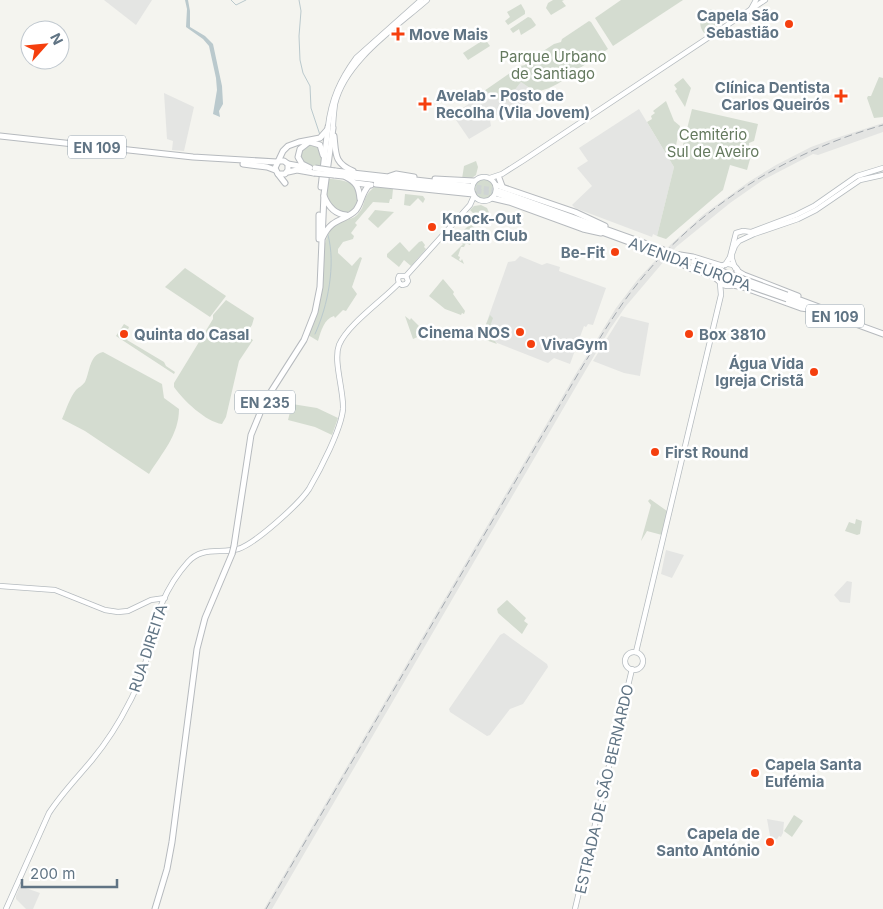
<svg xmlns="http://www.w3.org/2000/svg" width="883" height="909" viewBox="0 0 883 909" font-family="Inter,sans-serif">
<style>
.built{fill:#e4e5e3}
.green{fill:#d4dcd0}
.water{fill:#bac9cd}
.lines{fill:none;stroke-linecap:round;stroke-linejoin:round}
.stream{stroke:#bac9cd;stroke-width:1}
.primary-tunnel{stroke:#cfd4d4;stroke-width:5;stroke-dasharray:5 2.5;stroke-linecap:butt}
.secondary-casing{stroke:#b5bbbf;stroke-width:6}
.primary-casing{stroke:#b6babe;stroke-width:7}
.secondary{stroke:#fff;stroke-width:4.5}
.primary{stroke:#fff;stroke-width:5}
.rail{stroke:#a3a9af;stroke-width:1;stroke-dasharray:8 4;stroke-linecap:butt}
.primary-bridge-casing{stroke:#b6babe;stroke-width:7;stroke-linecap:butt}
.primary-bridge{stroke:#fff;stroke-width:5}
.poi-dot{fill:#f53f0e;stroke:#fff;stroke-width:2}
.labels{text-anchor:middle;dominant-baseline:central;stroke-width:5;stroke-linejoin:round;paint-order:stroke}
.shield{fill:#fff;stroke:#909ea9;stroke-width:1}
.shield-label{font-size:14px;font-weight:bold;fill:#607484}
.poi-label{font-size:15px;font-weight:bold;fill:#607484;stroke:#fff;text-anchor:start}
.park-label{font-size:15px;fill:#657a5f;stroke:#fff}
.street-label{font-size:15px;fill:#607484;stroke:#fff}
</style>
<rect width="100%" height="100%" fill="#f4f4ef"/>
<g class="built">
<path d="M104,0H152L136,25Z"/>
<path d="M521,82L534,91L538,96L502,119L497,115L490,120L491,126L469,139L456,120L460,117L461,109L487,92L504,104Z"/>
<path d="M164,93L194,107L184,151L172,150L173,141L167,139Z"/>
<path d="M639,109L674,167L657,236L653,234L652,237L575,208L572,205L592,186L577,168L588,161L579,148Z"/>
<path d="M883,123V132L818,155L813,154L763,180L730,203L676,247L626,306L610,329L574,390L272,909H264L575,375L616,308L638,279L668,247L704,214L750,181L776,165L811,147L833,139Z"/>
<path d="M520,256L542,265L547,263L560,267L559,271L606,288L593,325L588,324L586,327L584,326L570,364L554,358L548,363L482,337L483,329L485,327L508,262L515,261Z"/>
<path d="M621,316L649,323L640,376L624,373L593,361Z"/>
<path d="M666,550L684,555L672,578L661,574Z"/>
<path d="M847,581L852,582L850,603L840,602L834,595Z"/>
<path d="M504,633L547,664L548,667L523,704L510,709L490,735L487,736L450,712L449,709L500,635Z"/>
<path d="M767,819L784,822L783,833L781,837L779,836L777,839L772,838L770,836Z"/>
<path d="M20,886L40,893L33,909H26L16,899V896Z"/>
</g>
<g class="green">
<path d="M553,0H564L562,1L566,6L551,15L546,8L548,3Z"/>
<path d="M621,0H683L613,46L595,18Z"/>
<path d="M521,4L525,11V14L508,25L505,21L510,17L507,12Z"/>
<path d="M711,9L716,12L721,24L705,34C696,24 701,15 711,9Z"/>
<path d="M528,17L531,18L536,25L534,27L521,35L519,29L513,33L510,29Z"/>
<path d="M589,21L591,22L608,49L580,68H575C569,79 552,88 540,91L538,96L534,91L521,82L504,104L487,92L485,93L484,91L520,66L525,65L528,61L554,44L561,42L562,39Z"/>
<path d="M485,39L490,46L468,60L463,53Z"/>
<path d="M879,77L883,78V117L874,118L867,98L868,96H871Z"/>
<path d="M683,78L691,88L685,107L675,91L677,89L674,85Z"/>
<path d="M666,101L674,121L680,126L673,160L680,157L692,109L758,124L754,141L749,143V149L752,152L747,170L730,165L723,190L666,239L657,236L674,167L647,122L652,119L651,116L655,113L653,111Z"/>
<path d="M309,144C323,144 322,156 321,167L305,165L300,158L302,149Z"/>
<path d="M476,161L478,167L476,175L472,178L462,179L464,166Z"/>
<path d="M327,179C346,179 366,184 355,209L346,213C326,210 325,195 327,179Z"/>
<circle cx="484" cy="189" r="10"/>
<path d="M376,186L393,189L392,199H390L389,203L373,202L355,223L357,225L351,233L354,236L353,239L343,242L338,249V253L352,266L360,257L362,258L352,287L357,294L346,311L343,310L335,318L334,316C324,319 321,331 318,341L308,335C312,321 319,306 322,291C325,270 319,243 333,227C340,219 351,221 357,215C368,204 360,197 376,186Z"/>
<path d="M405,194L423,196L425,199L423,203L418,198L410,206L404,205Z"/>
<path d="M481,205L487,208L491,217L480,220L470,210L474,206Z"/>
<path d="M375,210L394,212L378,228L368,219Z"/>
<path d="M470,224L477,230L470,245L466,243L464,247H461L458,256L460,257L459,260L461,261L462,259L464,264L451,256L463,244L457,237Z"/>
<path d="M422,241L425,245L424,247L426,249L411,266L404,260L399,267L387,257V254L400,242L409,252L419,242Z"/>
<path d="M185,268L226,296L210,317L165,287Z"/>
<path d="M443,279L454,292L453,294L465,311L464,314L462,313L461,315L445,309L429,296Z"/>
<path d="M226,300L254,318L252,325L245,335L253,340L239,361L226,417L222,424C206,422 183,400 174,387V383L213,319V315Z"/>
<path d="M490,315L493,318L488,332L497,344L483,339L481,336Z"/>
<path d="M405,316L410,320L411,318L423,330L421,333L422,335L413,339Z"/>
<path d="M124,324L129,327L127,332L130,334L127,340L164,362L166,366L175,372L174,374L116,336Z"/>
<path d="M103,352L162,384L164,398L179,409C179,435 162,453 149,474L85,431L62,419C66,410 70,397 76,390C79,387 82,386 85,382C90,372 89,355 103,352Z"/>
<path d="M292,404L317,408L338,418L332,435L315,427L288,420Z"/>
<path d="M650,499L667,511L662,535L647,531L641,541L651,505L648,501Z"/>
<path d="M856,519L862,521L860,534L857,535L845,531L849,522L855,524Z"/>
<path d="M507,600L526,618L524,621L528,624L522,634L498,613L497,609Z"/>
<path d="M794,815L803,821L792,837L784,831Z"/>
</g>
<path class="water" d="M185,0H188L190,11V27L205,36L213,44L222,86L223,104L219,111L220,117L213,114L217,90L216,78L209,46L203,39L186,27L187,9Z"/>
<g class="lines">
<g class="stream">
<path d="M231,0L236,5L246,0"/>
<path d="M299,0L301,11L299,36L300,60L303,73L310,86L311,108L320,135"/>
<path d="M315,334C328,306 336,264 328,235"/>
</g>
<g class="primary-tunnel">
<path d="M469,186L499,191"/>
<path d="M469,190L498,194"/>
</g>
<g class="secondary-casing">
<g id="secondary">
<path d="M751,9L756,0"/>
<path d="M328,127C331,100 340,80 356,58L421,0"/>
<path d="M333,128C333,120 334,112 335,104C345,61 395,28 427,0"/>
<circle cx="484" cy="189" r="12"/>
<path d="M490,178L502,174L524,160L765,0"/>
<circle cx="728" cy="275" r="11"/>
<path d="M725,265L730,257L736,233L743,231L751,232L796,215L814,206L857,176L883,168"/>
<path d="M735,268L732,259V254L735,246L739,241L754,234L798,219L816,210L860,180L883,175"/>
<path d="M399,283L402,285L406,284L408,281L406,276"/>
<path d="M0,586L55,590L105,610L118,612L128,611L151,600L165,598"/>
<path d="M636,652L721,295L720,283"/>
<circle cx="634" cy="661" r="9"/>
<path d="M6,909L49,813C62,793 77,778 92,760C106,743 119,723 129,703C140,684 149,651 156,629C158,620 159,611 162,603C168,589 178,573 188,562C202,546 221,554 238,549C255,544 299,504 309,489C320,470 341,430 343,409C344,391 333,361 339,345C348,324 382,301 399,283L398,279L399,276H406L470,205L474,196"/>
<path d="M575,909L632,669"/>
</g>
</g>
<g class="primary-casing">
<g id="primary">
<path d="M0,136L193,157L277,162"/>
<path d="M334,136C336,154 334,163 353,171"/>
<path d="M309,142L300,149L298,157L302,164L310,168"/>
<path d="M310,142L320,145L323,155"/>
<path d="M279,161H284L288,164V170L285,174H278L275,168L283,151L288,146L299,142L320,138L327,130"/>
<path d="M243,164L267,167L275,170"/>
<path d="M288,164L305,167"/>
<path d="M335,171L469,186"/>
<path d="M288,172L297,170L314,173"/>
<path d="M278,174L285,183"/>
<path d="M334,175L469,190"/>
<path d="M390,176L396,174L414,177"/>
<path d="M346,177C356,182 359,187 360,199"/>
<path d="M499,178L502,186"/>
<path d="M435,179L474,181"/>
<path d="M356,183L371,185"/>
<path d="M376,184L473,194"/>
<path d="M496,185L575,212L605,226"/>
<path d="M321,187L328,127"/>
<path d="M499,191L661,249"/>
<path d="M498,194L659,253"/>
<path d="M324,196C328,206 334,214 346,215"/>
<path d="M492,198L509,202L583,229L601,233"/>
<path d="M323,237C332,217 346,221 356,210C362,202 361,194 369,185"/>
<path d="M319,239V215"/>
<path d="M674,254L693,257L722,266"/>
<path d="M670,257L689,268L713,276L718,280"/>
<path d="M737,271L744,275L798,296"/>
<path d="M733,285L743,287L801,308L808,309"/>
<path d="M787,295L827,310"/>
<path d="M787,299L883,334"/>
<path d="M234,546L251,435L265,401L304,340L315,312L320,287L324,194L333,128"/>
<path d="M155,909L167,869L172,842L197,649L205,618L232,554"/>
</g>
</g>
<use href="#secondary" class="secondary"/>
<use href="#primary" class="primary"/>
<path class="rail" d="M266,909L578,374C593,349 608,324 625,300C688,213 781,154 883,125"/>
<g class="primary-bridge-casing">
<g id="primary-bridge">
<path d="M315,168L335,171"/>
<path d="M314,173L334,175"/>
<path d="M661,249L674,254"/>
<path d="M659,253L670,257"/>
<path d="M694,261L787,295"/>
<path d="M693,266L787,299"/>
<path d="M232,554L234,546"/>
</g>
</g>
<use href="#primary-bridge" class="primary-bridge"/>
</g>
<g class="poi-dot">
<circle cx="789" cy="24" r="5"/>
<path d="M395.5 26.5h5v5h5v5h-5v5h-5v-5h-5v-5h5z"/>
<path d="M838.5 88.5h5v5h5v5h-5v5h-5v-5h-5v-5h5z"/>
<path d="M422.5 96.5h5v5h5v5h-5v5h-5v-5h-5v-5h5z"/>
<circle cx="432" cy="227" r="5"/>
<circle cx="615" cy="252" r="5"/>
<circle cx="520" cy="332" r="5"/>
<circle cx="124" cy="334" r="5"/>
<circle cx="689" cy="334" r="5"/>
<circle cx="531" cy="344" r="5"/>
<circle cx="814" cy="372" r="5"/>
<circle cx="655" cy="452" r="5"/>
<circle cx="755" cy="773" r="5"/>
<circle cx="770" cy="842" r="5"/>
</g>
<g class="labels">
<g class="shield">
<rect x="68" y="135.5" width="58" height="23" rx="4"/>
<rect x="806" y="304.5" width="58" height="23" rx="4"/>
<rect x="235" y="390.5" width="60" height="23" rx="4"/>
</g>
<g class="shield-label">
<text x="97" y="147">EN 109</text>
<text x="835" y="316">EN 109</text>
<text x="265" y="402">EN 235</text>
</g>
<g class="poi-label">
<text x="779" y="15" text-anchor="end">Capela São<tspan x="779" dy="17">Sebastião</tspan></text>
<text x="409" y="34">Move Mais</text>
<text x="830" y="87" text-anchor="end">Clínica Dentista<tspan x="830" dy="17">Carlos Queirós</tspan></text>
<text x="436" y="95">Avelab - Posto de<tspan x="436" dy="17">Recolha (Vila Jovem)</tspan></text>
<text x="442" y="218">Knock-Out<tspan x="442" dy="17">Health Club</tspan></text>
<text x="605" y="252" text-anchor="end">Be-Fit</text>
<text x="510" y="332" text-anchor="end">Cinema NOS</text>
<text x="134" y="334">Quinta do Casal</text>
<text x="699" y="334">Box 3810</text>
<text x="541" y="344">VivaGym</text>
<text x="804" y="363" text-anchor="end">Água Vida<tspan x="804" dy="17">Igreja Cristã</tspan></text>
<text x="665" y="452">First Round</text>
<text x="765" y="764">Capela Santa<tspan x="765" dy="17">Eufémia</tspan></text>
<text x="760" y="833" text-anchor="end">Capela de<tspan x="760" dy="17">Santo António</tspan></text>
</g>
<g class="park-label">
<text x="553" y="56">Parque Urbano<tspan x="553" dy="17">de Santiago</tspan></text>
<text x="713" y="134">Cemitério<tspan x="713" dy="17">Sul de Aveiro</tspan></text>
</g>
<g class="street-label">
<text transform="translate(690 264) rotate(20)">AVENIDA EUROPA</text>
<text transform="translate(148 648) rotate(-72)">RUA DIREITA</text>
<text transform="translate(604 789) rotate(-77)">ESTRADA DE SÃO BERNARDO</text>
</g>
</g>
<g transform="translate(45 45) rotate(63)"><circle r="24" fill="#ffffff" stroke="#bfc7ce"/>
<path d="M0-4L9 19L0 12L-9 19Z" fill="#f53f0e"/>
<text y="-8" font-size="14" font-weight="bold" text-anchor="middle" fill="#607484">N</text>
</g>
<path d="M22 879v8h95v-8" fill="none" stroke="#607484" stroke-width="2.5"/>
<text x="30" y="879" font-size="15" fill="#607484" stroke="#ffffff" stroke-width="4" paint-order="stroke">200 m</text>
</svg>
